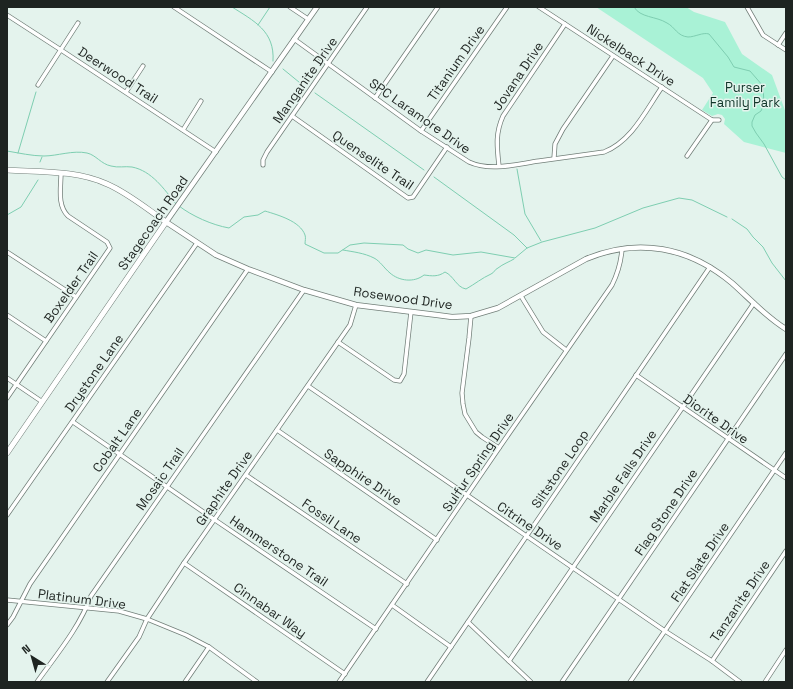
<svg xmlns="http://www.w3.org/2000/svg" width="793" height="689" viewBox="0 0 793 689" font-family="'Space Grotesk',sans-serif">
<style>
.green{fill:#a9f2d6}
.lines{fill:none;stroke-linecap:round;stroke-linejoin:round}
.stream{stroke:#7eceb1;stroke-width:1}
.minor-casing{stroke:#727f79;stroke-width:5}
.tertiary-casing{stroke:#727f79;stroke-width:6}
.secondary-casing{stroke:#727f79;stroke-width:6}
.minor{stroke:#fff;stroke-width:3.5}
.tertiary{stroke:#fff;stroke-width:4.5}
.secondary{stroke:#fff;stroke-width:5}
.labels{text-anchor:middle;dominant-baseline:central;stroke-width:3;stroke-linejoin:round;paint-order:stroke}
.street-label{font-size:13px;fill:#1e2421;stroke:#e4f3ed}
.park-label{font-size:13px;fill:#11362a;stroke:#e4f3ed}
</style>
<rect width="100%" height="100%" fill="#e4f3ed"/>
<path class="green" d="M596,7H686L694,12L725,22L742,54L772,75L786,113V153L744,142L724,124L725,119L722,115L718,114L712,116L702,110L713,93L703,78Z"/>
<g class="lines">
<g class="stream">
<path d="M232,7C254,21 275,31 273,61"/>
<path d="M634,7C640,18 656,16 667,23C675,27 677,36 688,37C695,37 703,32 709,34L728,57L734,67L750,71L763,86L764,104L761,111L755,115L752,122V126L756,133L764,144L782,177L786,180"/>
<path d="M258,25L270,7"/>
<path d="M283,69L305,87"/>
<path d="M315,93L424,170"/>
<path d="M7,151C19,153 32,156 44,156C57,156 73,150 87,153C96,155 101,164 111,166C118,168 125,166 132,167C152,171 164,189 176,204"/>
<path d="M18,153L36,92"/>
<path d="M40,162L42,157"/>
<path d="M517,169L525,214L541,241"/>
<path d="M434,177L514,235L527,248"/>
<path d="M179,206C192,216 212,225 229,228L244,217L258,215L265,211C278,215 300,221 305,235C306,238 305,241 305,244L324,253H338L350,245L364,243L403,245L408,249L418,253L426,250L453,255L481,252L515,258L527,248L542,242L595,228L643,208L679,198L692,200L727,217"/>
<path d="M7,215L21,207L38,180"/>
<path d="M732,219L747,229L753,237L763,247L772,263L786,281"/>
<path d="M343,250C354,252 364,253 374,258C380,261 384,268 390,273C399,281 414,283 424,275C432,276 438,277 445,272C454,276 456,287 466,289C475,284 482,278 491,274C494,273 495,269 498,268C503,264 509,262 514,259"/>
</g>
<g class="minor-casing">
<g id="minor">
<path d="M174,7L272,72"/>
<path d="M290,7L308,19"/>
<path d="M539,7L712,120H719"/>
<path d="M747,7L763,35L786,50"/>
<path d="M7,15L61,50L216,152"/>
<path d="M294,39L421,131L469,162C491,172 517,164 539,161C561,158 583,155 604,152C632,141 646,110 662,87"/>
<path d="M778,45L786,33"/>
<path d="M38,85L78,23"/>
<path d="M126,92L143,66"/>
<path d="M375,98L438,7"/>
<path d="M292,116L408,198L413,197L447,147"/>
<path d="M183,130L201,101"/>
<path d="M421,131L507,7"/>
<path d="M687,156L712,120"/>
<path d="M554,158L555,144L563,129L613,56"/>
<path d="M263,165V160L267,152L367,7"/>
<path d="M499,166C497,147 495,134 503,116L565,24"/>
<path d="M7,252L76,297"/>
<path d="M521,296L543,332L566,350"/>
<path d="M7,315L46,341"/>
<path d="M471,316L469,338L462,393L463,404L465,414L476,432L482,437L499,448"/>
<path d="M338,342L394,380L400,381L404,374L411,312"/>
<path d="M636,375L786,478"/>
<path d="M7,378L41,401"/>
<path d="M308,386L665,631L712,661L740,682"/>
<path d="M7,398L110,248L107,242L68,216C57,205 61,188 61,173"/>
<path d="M73,422L215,520L376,629"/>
<path d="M277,430L437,540"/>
<path d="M246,475L407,584"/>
<path d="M7,515L197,243"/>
<path d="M184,563L345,674"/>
<path d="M7,600L119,611L147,619L186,635L209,647L257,682"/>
<path d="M392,605L451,647"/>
<path d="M468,622L531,682"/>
<path d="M7,625L13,617L30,584L248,269"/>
<path d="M509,661L754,303"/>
<path d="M712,661L786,551"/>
<path d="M37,682C57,654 79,628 91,596L304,290"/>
<path d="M107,682L139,637L147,619L184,563L350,325L356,305"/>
<path d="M185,682L209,647"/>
<path d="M339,682L499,448L612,285C618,273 621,262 622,249"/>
<path d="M427,682L710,267"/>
<path d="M562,682L786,354"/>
<path d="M630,682L786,453"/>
<path d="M765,682L786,650"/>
</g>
</g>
<g class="tertiary-casing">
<path id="tertiary" d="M317,7L166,222L216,255L248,269L304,290L356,305L437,315L452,317L471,316L498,308L586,259C638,237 689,247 732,283C749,298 766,317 786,329"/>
</g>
<g class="secondary-casing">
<path id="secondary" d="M7,170C40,172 77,170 107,184C128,193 147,209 166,222L7,453"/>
</g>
<use href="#minor" class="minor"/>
<use href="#tertiary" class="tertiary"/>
<use href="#secondary" class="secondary"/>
</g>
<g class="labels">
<g class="street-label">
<text transform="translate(631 55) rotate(33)">Nickelback Drive</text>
<text transform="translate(456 63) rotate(-55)">Titanium Drive</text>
<text transform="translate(118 75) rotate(33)">Deerwood Trail</text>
<text transform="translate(518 76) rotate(-56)">Jovana Drive</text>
<text transform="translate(305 80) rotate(-55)">Manganite Drive</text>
<text transform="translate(420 116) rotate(35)">SPC Laramore Drive</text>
<text transform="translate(373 160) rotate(34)">Quenselite Trail</text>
<text transform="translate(153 223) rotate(-55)">Stagecoach Road</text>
<text transform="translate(71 287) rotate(-55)">Boxelder Trail</text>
<text transform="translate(403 298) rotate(8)">Rosewood Drive</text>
<text transform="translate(94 373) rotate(-55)">Drystone Lane</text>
<text transform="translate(716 419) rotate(35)">Diorite Drive</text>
<text transform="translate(117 440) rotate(-55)">Cobalt Lane</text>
<text transform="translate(478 462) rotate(-56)">Sulfur Spring Drive</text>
<text transform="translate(560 469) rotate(-56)">Siltstone Loop</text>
<text transform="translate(623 476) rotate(-56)">Marble Falls Drive</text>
<text transform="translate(363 477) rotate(34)">Sapphire Drive</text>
<text transform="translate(160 479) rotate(-55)">Mosaic Trail</text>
<text transform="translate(224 488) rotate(-55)">Graphite Drive</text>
<text transform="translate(666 512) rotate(-56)">Flag Stone Drive</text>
<text transform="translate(332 521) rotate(34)">Fossil Lane</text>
<text transform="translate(530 526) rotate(34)">Citrine Drive</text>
<text transform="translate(279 551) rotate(34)">Hammerstone Trail</text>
<text transform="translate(700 562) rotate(-56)">Flat Slate Drive</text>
<text transform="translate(82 599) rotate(7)">Platinum Drive</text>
<text transform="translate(740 601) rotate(-56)">Tanzanite Drive</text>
<text transform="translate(270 610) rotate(35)">Cinnabar Way</text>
</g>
<g class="park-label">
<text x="745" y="87">Purser<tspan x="745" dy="15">Family Park</tspan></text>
</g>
</g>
<rect width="793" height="689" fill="none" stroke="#1e2421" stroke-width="16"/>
<g transform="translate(32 657) rotate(323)" stroke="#e4f3ed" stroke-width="3" paint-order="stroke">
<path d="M0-3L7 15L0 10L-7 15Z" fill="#1e2421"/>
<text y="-6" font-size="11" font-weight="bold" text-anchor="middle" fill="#1e2421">N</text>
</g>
</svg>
